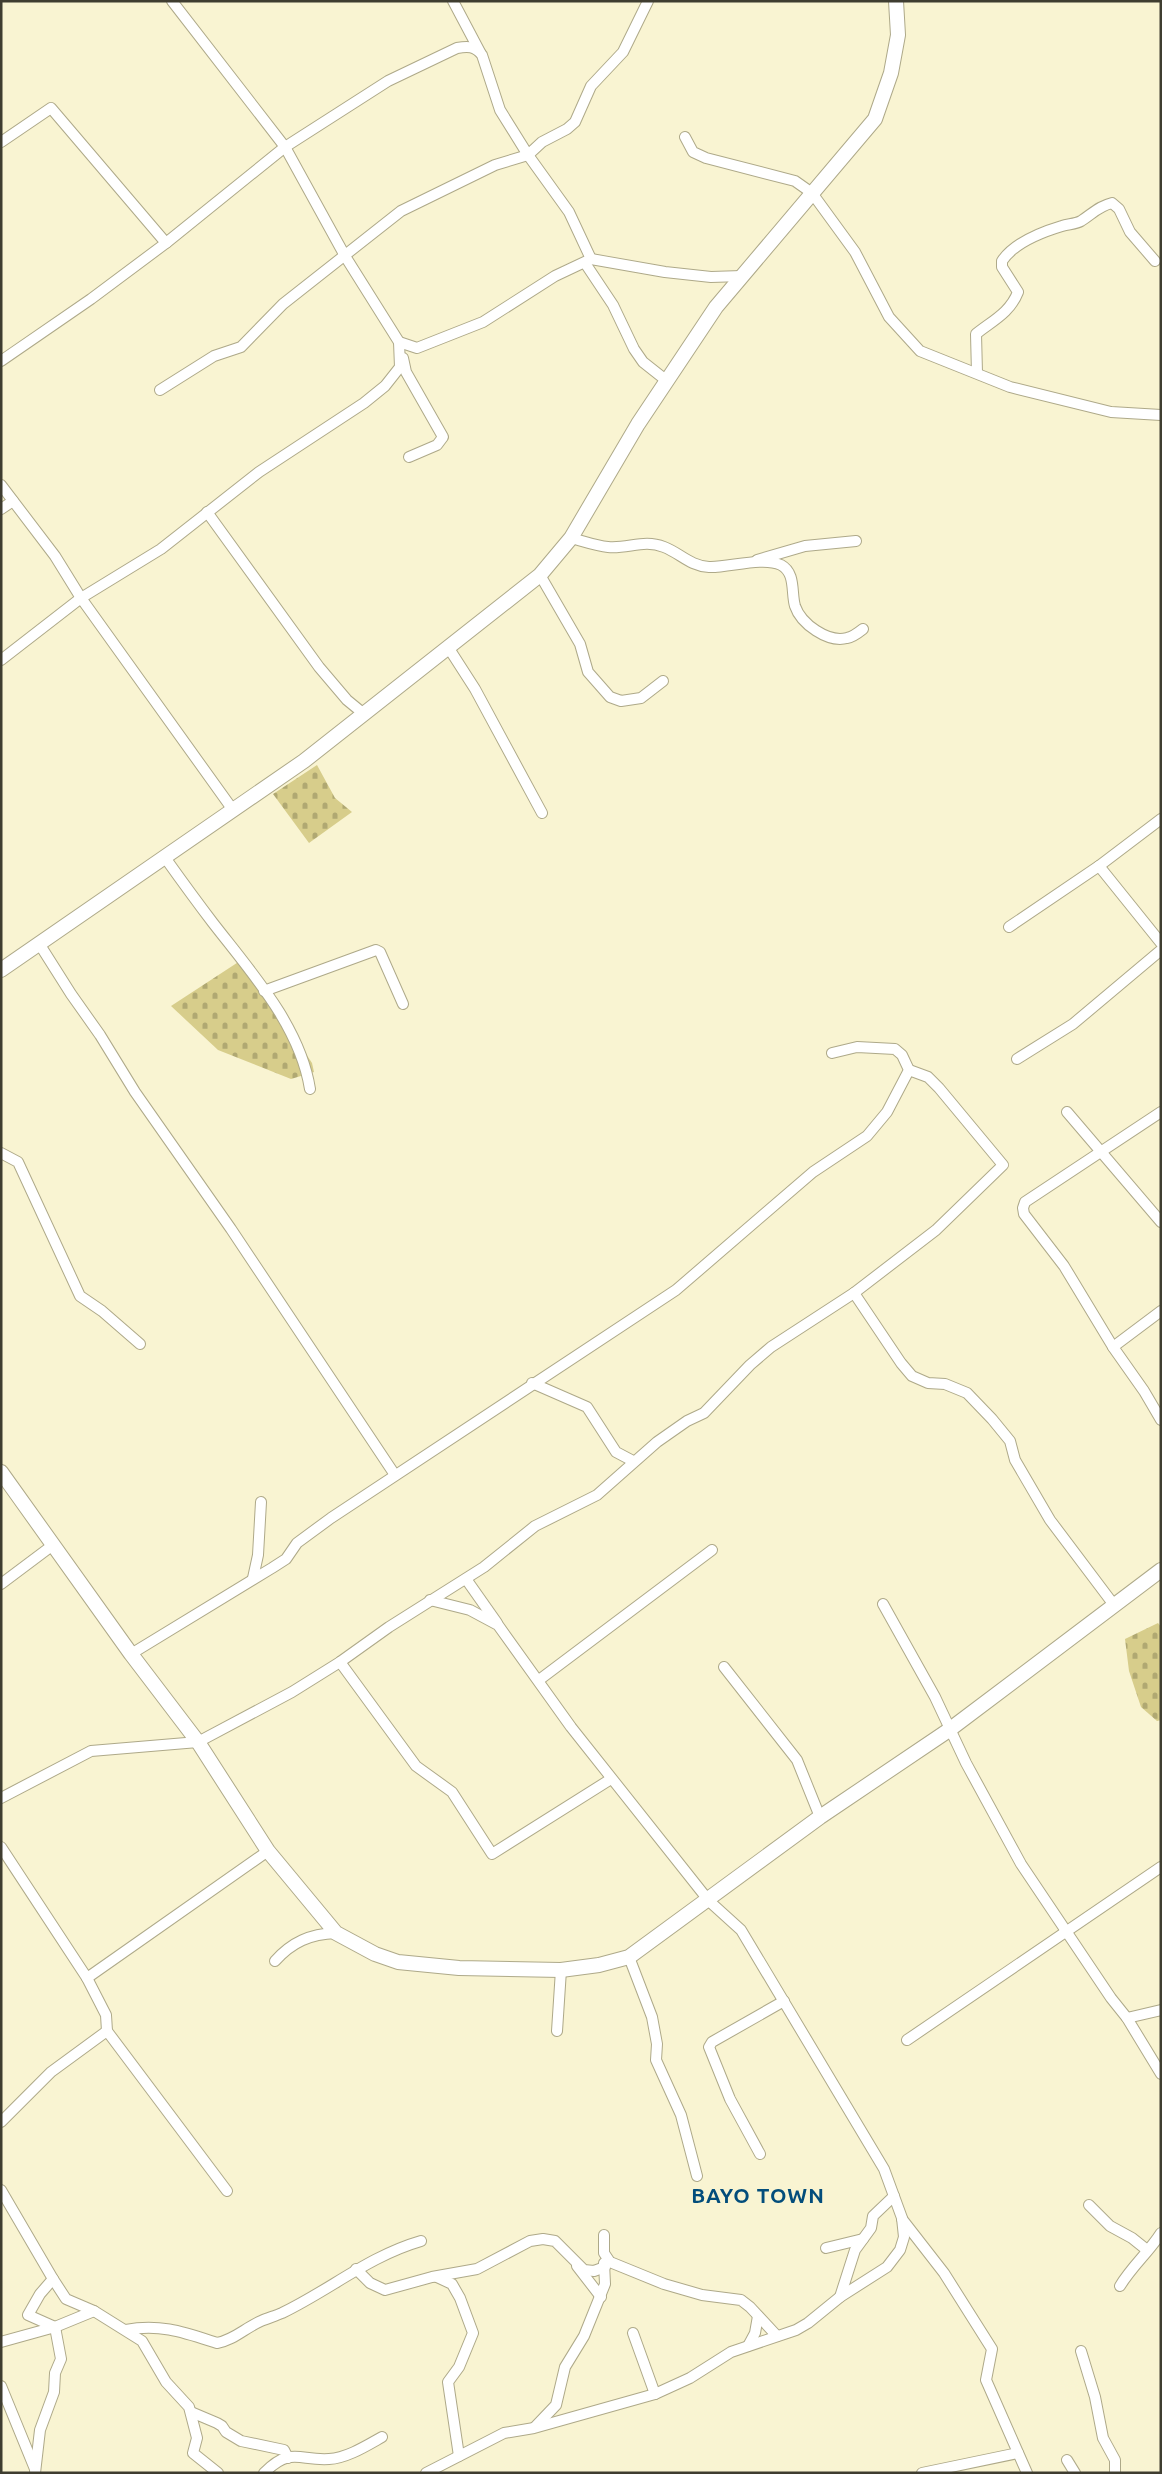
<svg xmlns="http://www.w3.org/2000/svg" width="1162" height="2474" viewBox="0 0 1162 2474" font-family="Ubuntu,sans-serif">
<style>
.cemetery{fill:url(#cemetery-stones)}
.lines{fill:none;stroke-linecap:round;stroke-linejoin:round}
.minor-casing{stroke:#aea989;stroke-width:12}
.secondary-casing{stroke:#aea989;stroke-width:16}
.minor{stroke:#fff;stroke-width:10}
.secondary{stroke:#fff;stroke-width:14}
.labels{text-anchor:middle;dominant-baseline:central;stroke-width:4;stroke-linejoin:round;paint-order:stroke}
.district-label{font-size:21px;font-weight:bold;letter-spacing:1px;fill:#034d7b;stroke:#f9f4d2}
</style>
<defs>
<pattern id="cemetery-stones" width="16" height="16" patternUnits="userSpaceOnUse" patternTransform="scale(1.25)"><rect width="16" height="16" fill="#d7cd8b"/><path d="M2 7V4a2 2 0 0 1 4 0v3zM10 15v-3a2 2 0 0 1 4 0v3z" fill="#b0a872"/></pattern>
</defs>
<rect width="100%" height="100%" fill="#f9f4d2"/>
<g class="cemetery">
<path d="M317,765L335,798L352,812L309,843L273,794Z"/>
<path d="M243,959L312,1063L314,1072L291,1079L218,1050L171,1006Z"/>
<path d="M1158,1623L1161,1627V1720L1157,1721L1141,1707L1129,1671L1125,1639Z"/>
</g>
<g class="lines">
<g class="minor-casing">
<g id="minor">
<path d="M453,1L480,52"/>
<path d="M685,137L693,152L706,158L795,181L812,193L855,252L889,317L920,351L1010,387L1111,412L1161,415"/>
<path d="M1,142L51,108L166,243"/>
<path d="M585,263L613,305L634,349L643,362L667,381"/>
<path d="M399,342L417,348L483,322L555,276L591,259L665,272L711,277L742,276"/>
<path d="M403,358L406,372L443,437L437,445L409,457"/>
<path d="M1,361L91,299L166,243L285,147L388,81L457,48C468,46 475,46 482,55L500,110L528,155L569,212L591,259"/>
<path d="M977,373L976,334C992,321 1010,313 1018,292L1002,267V261C1014,243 1042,232 1062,226C1068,224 1076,224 1081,221C1092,214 1099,206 1112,203L1119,209L1130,232L1155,261"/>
<path d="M160,390L214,356L241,347L283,304L401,211L495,165L528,155L542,142L567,129L575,122L591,86L623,52L648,1"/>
<path d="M1,485L55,556L81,598L233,810"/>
<path d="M1,509L13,501"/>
<path d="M207,512L319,667L347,700L364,714"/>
<path d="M571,538C583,541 596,546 608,547C628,549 644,539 664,547C680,553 690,566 709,567C728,568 763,556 781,565C796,573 791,593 795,606C801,624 828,643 847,638C853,637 858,633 863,629"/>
<path d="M757,560L805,546L856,541"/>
<path d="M540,575L580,644L588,672L610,697L621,701L641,698L663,681"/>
<path d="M448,647L475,689L542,813"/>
<path d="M1,660L81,598L161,549L259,472L364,403L385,386L400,367L399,342L345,256L285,147L172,1"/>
<path d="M166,859C181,880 197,902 213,923C251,972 300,1026 310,1089"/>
<path d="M1099,866L1161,943"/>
<path d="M1009,927L1099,866L1161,819"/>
<path d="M40,945L71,994L100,1035L135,1092L231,1229L395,1475"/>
<path d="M264,991L376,950L380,952L403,1004"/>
<path d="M1017,1059L1073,1024L1161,950"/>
<path d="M1067,1112L1161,1222"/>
<path d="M1,1153L18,1162L80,1296L102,1311L140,1344"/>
<path d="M854,1293L901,1363L912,1376L928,1383L945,1384L967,1393L992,1419L1010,1441L1015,1460L1050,1520L1114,1605"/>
<path d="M1161,1311L1113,1347L1144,1391L1161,1420"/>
<path d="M1113,1347L1064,1266L1024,1214L1023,1208L1025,1202L1161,1112"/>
<path d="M532,1383L587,1407L616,1452L633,1461"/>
<path d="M253,1578L258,1555L261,1502"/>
<path d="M466,1579L497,1623"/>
<path d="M1,1584L53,1545"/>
<path d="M883,1604L935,1697L966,1763L1021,1864L1111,1998L1127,2018L1161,2074"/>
<path d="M131,1654L272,1568L286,1559L297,1543L331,1518L676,1290L813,1172L867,1136L887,1112L909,1070L902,1055L895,1049L857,1047L832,1053"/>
<path d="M340,1662L416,1766L452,1792L492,1854L611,1779"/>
<path d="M724,1667L797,1760L820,1817"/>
<path d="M539,1680L712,1550"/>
<path d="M1,1798L91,1751L198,1742L292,1692L340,1662L389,1627L484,1567L535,1526L597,1495L657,1442L687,1421L704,1413L750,1365L771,1347L854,1293L936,1230L1003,1165L939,1088L928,1077L909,1070"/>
<path d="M1,1847L87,1978L268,1851"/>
<path d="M629,1957L652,2017L657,2044L656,2060L681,2115L697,2176"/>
<path d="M275,1961C292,1942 310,1934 336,1933"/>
<path d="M87,1978L106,2015L107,2031L227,2191"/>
<path d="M1127,2018L1161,2010"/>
<path d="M557,2031L561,1970"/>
<path d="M907,2040L1161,1867"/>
<path d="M1,2122L51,2072L107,2031"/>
<path d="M760,2154L730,2099L709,2047L712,2042L784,2001"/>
<path d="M1,2190L53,2279L66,2299L94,2311L142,2341L166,2382L189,2407L197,2438L193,2453L218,2473"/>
<path d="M1089,2205L1110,2226L1132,2238L1147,2250"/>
<path d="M902,2219L944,2273L992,2349L986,2380L1027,2473"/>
<path d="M604,2235V2253L610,2262L664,2284L702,2295L741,2300L750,2307L777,2336"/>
<path d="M826,2248L863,2239"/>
<path d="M577,2266L601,2297"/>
<path d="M356,2269L370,2283L385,2290L432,2277L477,2269L530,2241L543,2239L555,2241L584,2270L594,2271L605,2267"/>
<path d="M437,2277L452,2284L460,2298L473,2333L459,2367L448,2382L459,2456"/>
<path d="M1120,2286C1132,2266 1149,2252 1161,2233"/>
<path d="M840,2297L855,2250L871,2228L873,2216L894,2196"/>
<path d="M126,2330C160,2323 186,2333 217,2343C234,2340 245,2328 261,2321C268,2318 275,2316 282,2313C330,2290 369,2256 421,2241"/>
<path d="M633,2333L655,2394"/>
<path d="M1,2342L55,2327L94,2311"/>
<path d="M748,2346L755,2333L758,2316"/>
<path d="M1081,2351L1095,2397L1103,2438L1115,2460V2473"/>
<path d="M1,2386L35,2469"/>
<path d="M191,2412L217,2423L222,2426L226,2432L241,2441L284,2450L288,2458"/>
<path d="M535,2427L556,2405L565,2367L584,2336L605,2284L604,2263"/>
<path d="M1067,2460L1075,2473"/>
<path d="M35,2473L40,2430L54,2392L55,2373L61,2359L55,2327L28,2315L40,2294L53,2279"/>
<path d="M264,2473C291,2446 299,2461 329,2459C347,2458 366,2446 382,2437"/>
<path d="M426,2473L504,2433L534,2428L655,2394L690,2378L731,2352L796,2330L808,2323L840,2297L887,2267L900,2250L904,2237L902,2218L884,2169L741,1930L709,1901L571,1727L498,1625L470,1610L430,1600"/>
<path d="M922,2473L1018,2453"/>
</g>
</g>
<g class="secondary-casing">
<g id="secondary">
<path d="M1,970L304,761L540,575L571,538L638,424L716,307L875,119L891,73L898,35L896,1"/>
<path d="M1,1472L131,1654L198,1742L268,1851L336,1933L375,1954L398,1962L459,1968L561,1970L599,1965L629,1957L820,1817L949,1730L1161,1570"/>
</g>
</g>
<use href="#minor" class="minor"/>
<use href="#secondary" class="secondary"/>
</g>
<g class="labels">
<g class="district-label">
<text x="758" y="2195">BAYO TOWN</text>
</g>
</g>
<rect width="1162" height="2474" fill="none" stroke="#3f3d30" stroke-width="5"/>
</svg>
